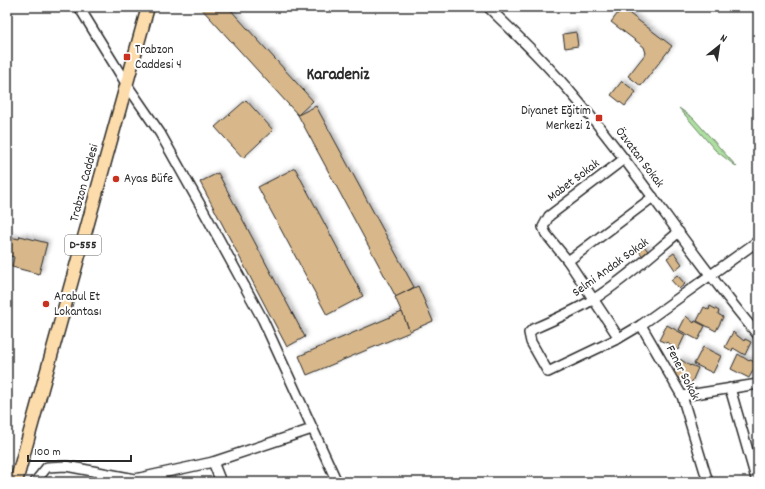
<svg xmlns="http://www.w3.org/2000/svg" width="765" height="489" viewBox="0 0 765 489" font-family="Dekko,sans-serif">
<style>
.green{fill:#aee0a1;stroke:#6c8666}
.building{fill:#d8b88b;stroke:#2b2b2b;filter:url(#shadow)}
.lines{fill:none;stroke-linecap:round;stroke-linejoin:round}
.minor-casing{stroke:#2b2b2b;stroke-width:12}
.major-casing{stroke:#2b2b2b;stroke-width:15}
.minor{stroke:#fff;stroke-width:9}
.major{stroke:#fddcac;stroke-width:12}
.poi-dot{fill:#c8321e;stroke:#fff;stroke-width:1.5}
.labels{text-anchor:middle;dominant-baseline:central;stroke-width:4;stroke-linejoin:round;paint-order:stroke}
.shield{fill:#fff;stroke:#6b6b6b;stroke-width:1}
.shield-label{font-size:12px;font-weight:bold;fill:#2b2b2b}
.poi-label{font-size:13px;fill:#2b2b2b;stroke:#fff;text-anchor:start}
.street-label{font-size:13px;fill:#2b2b2b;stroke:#fff}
.district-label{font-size:17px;font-weight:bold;fill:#2b2b2b;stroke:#fff}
</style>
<defs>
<filter id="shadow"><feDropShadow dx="2.5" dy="-2.5" stdDeviation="2" flood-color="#0004"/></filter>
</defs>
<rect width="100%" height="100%" fill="#fff"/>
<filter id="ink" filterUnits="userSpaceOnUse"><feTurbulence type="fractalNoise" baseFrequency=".025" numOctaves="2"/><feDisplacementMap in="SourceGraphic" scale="8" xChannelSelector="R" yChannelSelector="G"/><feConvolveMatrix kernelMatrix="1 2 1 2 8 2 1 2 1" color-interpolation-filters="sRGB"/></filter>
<g filter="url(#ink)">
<path class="green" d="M679,108L693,118L737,167L715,150Z"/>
<g class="building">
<path d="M200,7H228L313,101L298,115Z"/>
<path d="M622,8L672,46L641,86L628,76L646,53L644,47L611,22Z"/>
<path d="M576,32L578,46L565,48L563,34Z"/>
<path d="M622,81L636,92L625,106L611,95Z"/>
<path d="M246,100L273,130L243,158L215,127Z"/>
<path d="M316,106L414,287L396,297L298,115Z"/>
<path d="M295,168L363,296L327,315L258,187Z"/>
<path d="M218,173L305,337L287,347L200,182Z"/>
<path d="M20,236L47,243L39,274L12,267L14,257L7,255V250L10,237L19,239Z"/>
<path d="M642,243L650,254L644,258L636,247Z"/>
<path d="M674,253L682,264L675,270L667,258Z"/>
<path d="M677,275L685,284L679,289L671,280Z"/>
<path d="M418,286L433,321L410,331L395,297Z"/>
<path d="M710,306L719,311L718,314L723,317L716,331L697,321L704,307L709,310Z"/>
<path d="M402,312L410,332L307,375L299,356Z"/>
<path d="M686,316L694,323L695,321L705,326L698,340L679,330Z"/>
<path d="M667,325L685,335L678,350L667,342L666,343L659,340Z"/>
<path d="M733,332L744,341L745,339L751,342L745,355L733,348L732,351L725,347Z"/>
<path d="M703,347L721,356L713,373L694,364Z"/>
<path d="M738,354L749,361L750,360L757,363L749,378L731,369Z"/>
<path d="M680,359L690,366L691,365L698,368L691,384L672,375Z"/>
</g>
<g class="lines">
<g class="minor-casing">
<g id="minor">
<path d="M79,7L127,85L160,133L202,208L263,320L337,482"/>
<path d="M488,7C519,37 550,67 578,101C642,176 694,260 758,335"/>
<path d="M679,232C651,255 624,280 594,299C574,311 554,320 533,329L529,333L531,342L548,372L619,338L641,325L758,241"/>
<path d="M568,261L653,197"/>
<path d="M641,325L682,396L708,482"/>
<path d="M619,338L568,261L546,234L543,227L549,216L624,159"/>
<path d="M730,388L757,482"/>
<path d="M682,396L758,384"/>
<path d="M213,462L221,482"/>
<path d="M35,482L47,467L66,466L135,479L213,462L312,429"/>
</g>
</g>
<g class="major-casing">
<path id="major" d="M16,482L148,7"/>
</g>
<use href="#minor" class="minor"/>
<use href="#major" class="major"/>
</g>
</g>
<g class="poi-dot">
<rect x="123" y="53" width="8" height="8" rx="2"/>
<rect x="595" y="114" width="8" height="8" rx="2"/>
<circle cx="116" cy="179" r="4"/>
<circle cx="46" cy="304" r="4"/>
</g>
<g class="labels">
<rect class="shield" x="65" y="235" width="36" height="20" rx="3"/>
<g class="shield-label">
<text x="83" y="245">D-555</text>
</g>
<g class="poi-label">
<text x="135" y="50">Trabzon<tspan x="135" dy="15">Caddesi 4</tspan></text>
<text x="591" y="111" text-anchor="end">Diyanet Eğitim<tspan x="591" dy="15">Merkezi 2</tspan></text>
<text x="124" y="179">Ayas Büfe</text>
<text x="54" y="297">Arabul Et<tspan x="54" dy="15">Lokantası</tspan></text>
</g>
<g class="street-label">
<text transform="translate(639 158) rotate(53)">Özvatan Sokak</text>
<text transform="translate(574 181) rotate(-37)">Mabet Sokak</text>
<text transform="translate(85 183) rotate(-75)">Trabzon Caddesi</text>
<text transform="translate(611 268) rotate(-36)">Selmi Andak Sokak</text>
<text transform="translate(682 373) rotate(63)">Fener Sokak</text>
</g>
<g class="district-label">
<text x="338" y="76">Karadeniz</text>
</g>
</g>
<rect width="765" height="489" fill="none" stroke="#fff" stroke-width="24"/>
<rect x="12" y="12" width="741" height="465" fill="none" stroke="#2b2b2b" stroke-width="1.5" filter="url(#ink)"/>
<g transform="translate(719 46) rotate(30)" stroke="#ffffff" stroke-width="3" paint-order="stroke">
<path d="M0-3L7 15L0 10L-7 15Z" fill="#2b2b2b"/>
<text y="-6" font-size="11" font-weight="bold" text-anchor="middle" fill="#2b2b2b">N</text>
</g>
<path d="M28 455v6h103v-6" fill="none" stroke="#2b2b2b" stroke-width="2"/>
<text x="34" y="455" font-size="12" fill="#2b2b2b" stroke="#ffffff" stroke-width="3" paint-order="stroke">100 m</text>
</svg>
